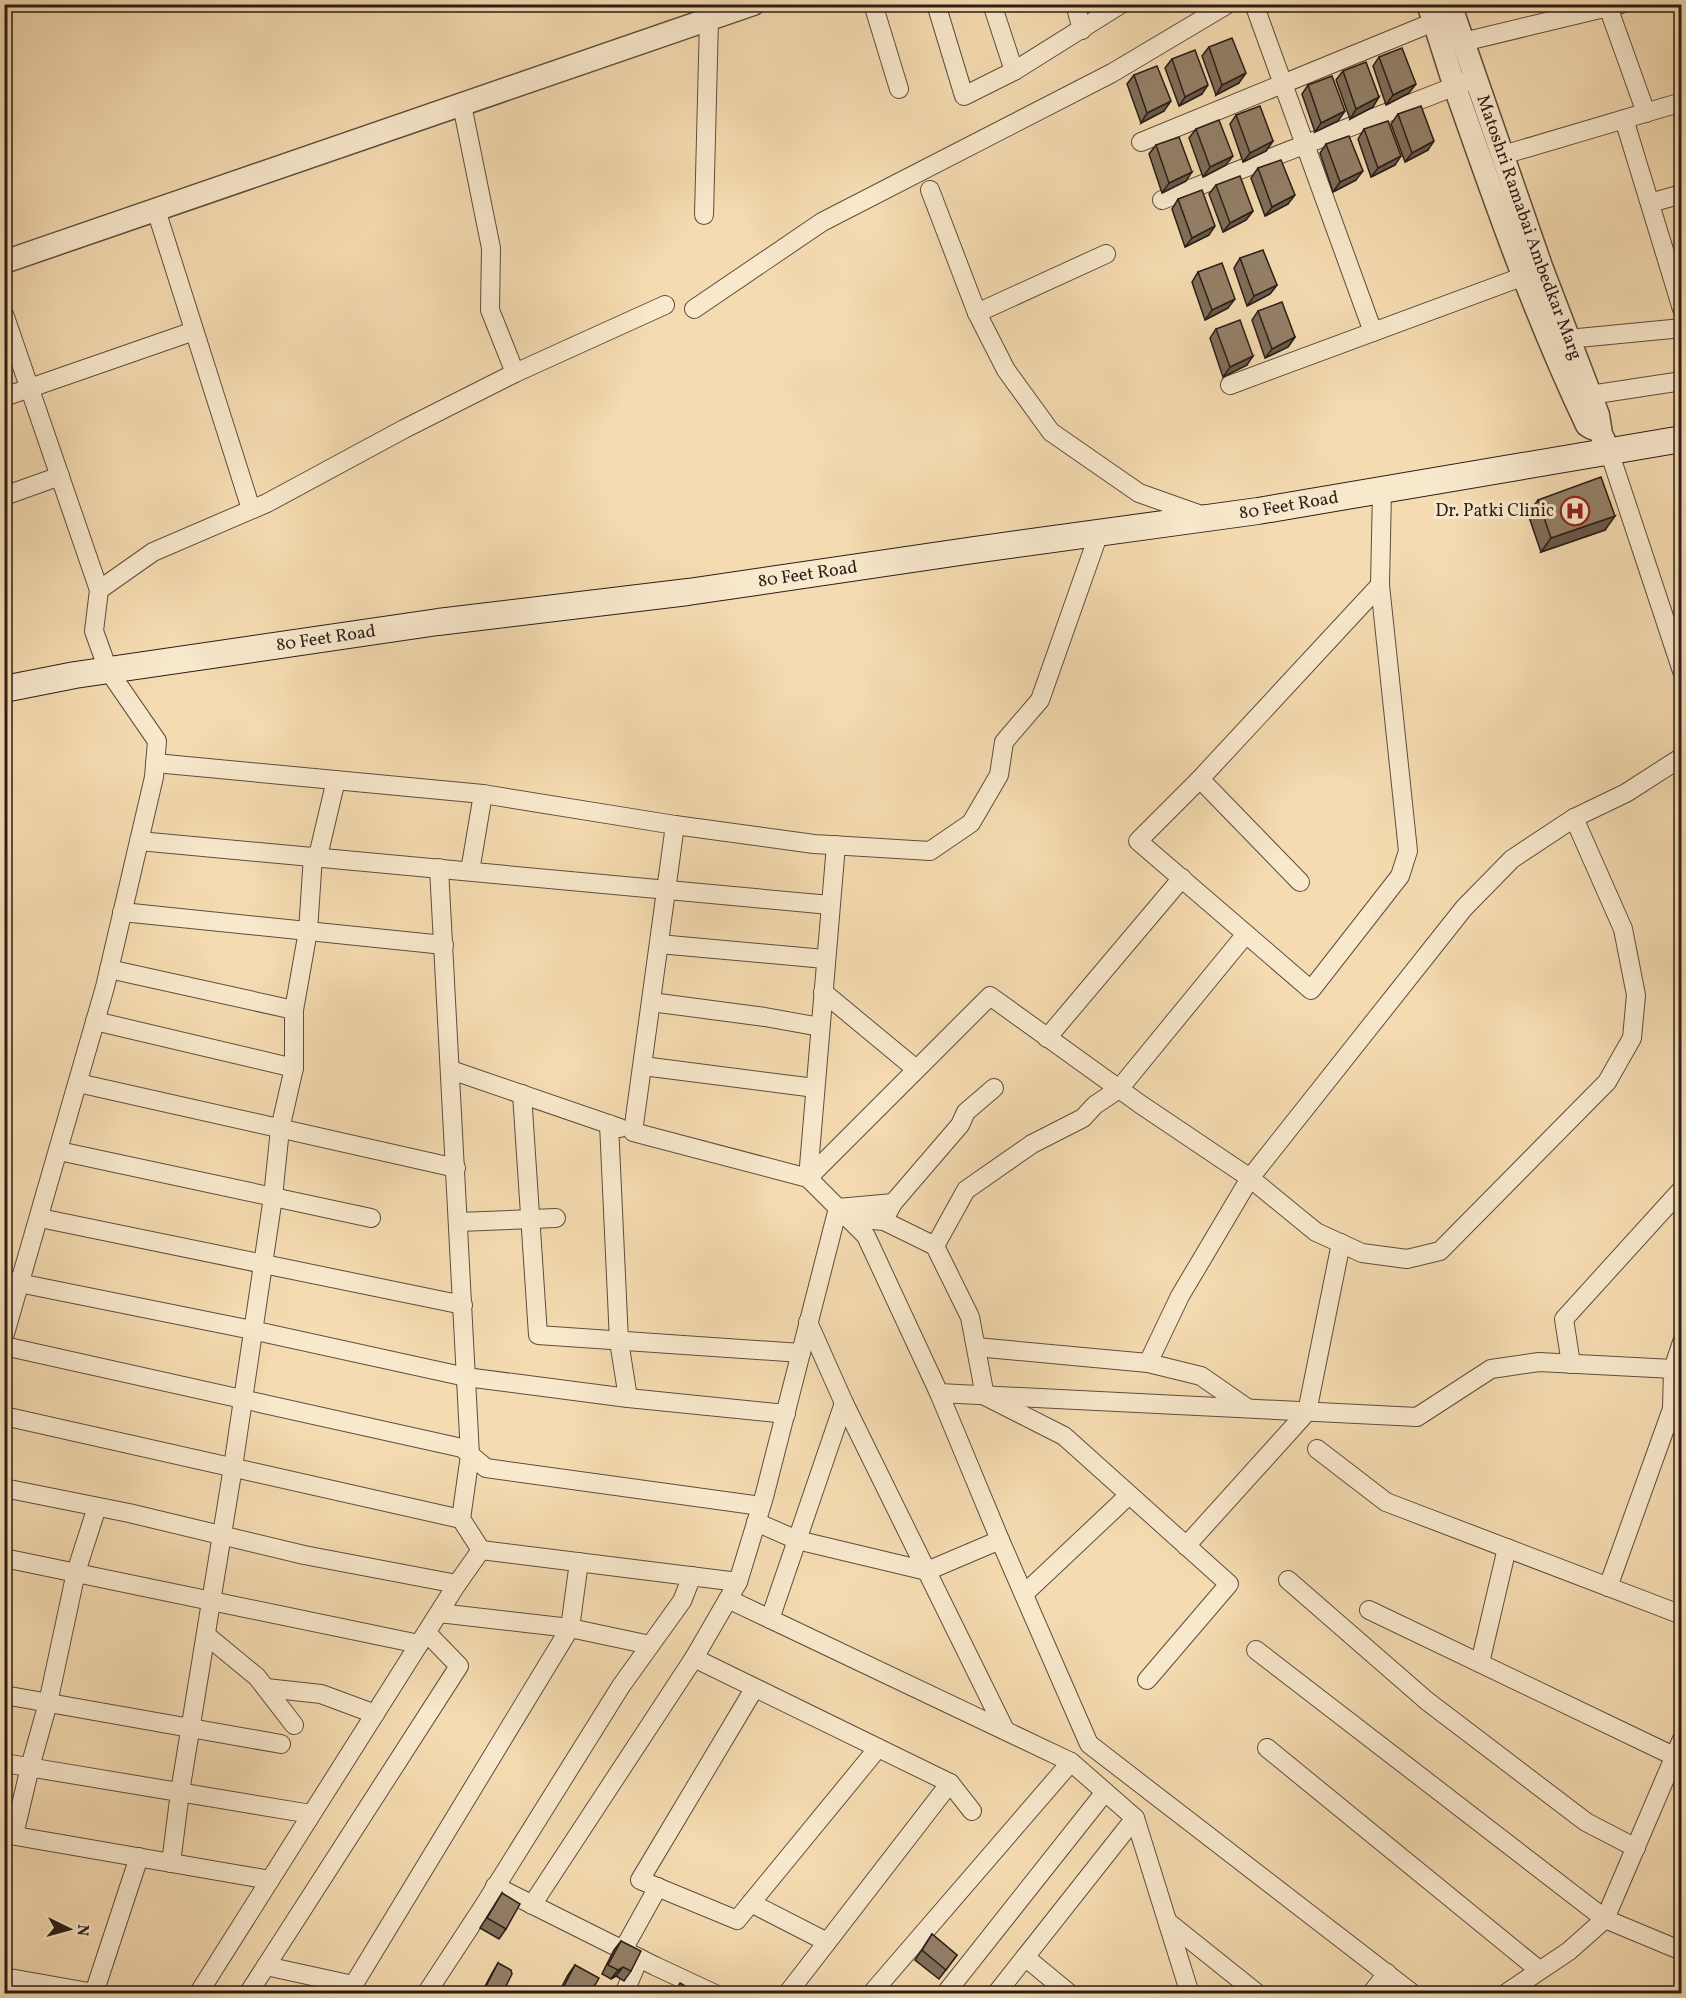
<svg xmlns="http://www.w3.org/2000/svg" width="1686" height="1998" viewBox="0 0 1686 1998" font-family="Vollkorn,serif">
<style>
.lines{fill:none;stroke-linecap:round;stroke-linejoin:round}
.minor-casing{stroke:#5e4d3e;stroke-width:20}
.tertiary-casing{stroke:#5e4d3e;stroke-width:25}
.secondary-casing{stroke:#2b1e18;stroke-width:28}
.minor{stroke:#f8e8cc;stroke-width:18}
.tertiary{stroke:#f8e8cc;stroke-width:22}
.secondary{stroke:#f8e8cc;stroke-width:26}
.wall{fill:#7f6e59;stroke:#2b1e18;stroke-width:1.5}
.shaded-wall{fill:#685a49;stroke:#2b1e18;stroke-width:1.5}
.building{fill:#948068;stroke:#2b1e18;stroke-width:1.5}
.labels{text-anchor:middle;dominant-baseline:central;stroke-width:6;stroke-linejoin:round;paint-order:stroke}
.street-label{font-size:18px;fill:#2b1e18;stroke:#f8e8cc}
.poi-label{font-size:18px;fill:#2b1e18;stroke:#f8e8cc;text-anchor:end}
</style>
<rect width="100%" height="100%" fill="#f5dbb1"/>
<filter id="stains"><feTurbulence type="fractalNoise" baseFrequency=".00333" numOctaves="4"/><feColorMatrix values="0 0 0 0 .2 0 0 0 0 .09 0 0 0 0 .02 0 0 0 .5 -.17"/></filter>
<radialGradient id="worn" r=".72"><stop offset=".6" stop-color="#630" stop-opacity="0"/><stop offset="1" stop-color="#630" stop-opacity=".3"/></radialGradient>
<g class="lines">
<g class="minor-casing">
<g id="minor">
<path d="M873,4L899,89"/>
<path d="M936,4L964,96L1014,71L1121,4"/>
<path d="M992,4L1014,71"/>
<path d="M1075,4L1082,30"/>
<path d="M1254,4L1373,332"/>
<path d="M1607,4L1646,113"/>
<path d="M1463,42L1621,4"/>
<path d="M462,105L491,248L490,310L515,373"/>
<path d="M1624,119L1682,309"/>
<path d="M1141,142L1446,17"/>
<path d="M1503,155L1682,102"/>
<path d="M930,190L977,313L1006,370L1051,432L1139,493L1204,516"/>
<path d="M1162,200L1466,82"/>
<path d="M1650,203L1682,194"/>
<path d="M156,210L251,509"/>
<path d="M704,215L709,20"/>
<path d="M694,309L822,222L1112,73L1228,4"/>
<path d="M977,313L1106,254"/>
<path d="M4,314L99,590"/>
<path d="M1568,339L1682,328"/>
<path d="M1230,385L1535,272"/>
<path d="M1590,395L1682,381"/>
<path d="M4,397L194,331"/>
<path d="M1609,451L1682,671"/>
<path d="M4,496L60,476"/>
<path d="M1380,585L1200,779L1138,841L1311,990L1400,876L1408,851L1380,585L1382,490"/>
<path d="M155,763L483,794L675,825L814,844L930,851L971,823L999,775L1004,742L1040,700L1099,533"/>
<path d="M1200,779L1300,882"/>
<path d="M675,825L633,1132L808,1178L836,845"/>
<path d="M139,841L830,905"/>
<path d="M439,868L470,1455L461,1519L481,1550"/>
<path d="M470,871L483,794"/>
<path d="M122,912L444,945"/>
<path d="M659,944L825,959"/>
<path d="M109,969L294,1010"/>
<path d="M823,992L916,1069"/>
<path d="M651,1002L765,1017L820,1027"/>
<path d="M95,1021L294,1068"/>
<path d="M1047,1038L1182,878"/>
<path d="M643,1066L815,1088"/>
<path d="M451,1070L620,1128"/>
<path d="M78,1083L456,1168"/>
<path d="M522,1094L538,1335L801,1353"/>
<path d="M609,1124L619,1341L628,1398"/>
<path d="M59,1151L371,1218"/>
<path d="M887,1214L893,1203L960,1125L966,1112L994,1088"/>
<path d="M40,1218L463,1305"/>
<path d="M848,1218L884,1221L935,1246L970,1317L985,1396L1064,1436L1229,1584L1147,1680"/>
<path d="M459,1222L556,1218"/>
<path d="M935,1246L966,1190L1032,1144L1083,1118L1095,1105L1119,1089L1246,934"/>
<path d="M4,1280L252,1330L466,1377L628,1398L786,1414"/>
<path d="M808,1322L844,1403L1005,1730"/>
<path d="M4,1337L105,987L154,777L157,741L108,670L94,631L99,590L153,552L267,503L404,429L515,373L665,305"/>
<path d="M4,1346L462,1448L486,1468L761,1506"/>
<path d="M976,1347L1148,1363L1201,1376L1247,1408"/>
<path d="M1148,1363L1180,1296L1250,1178L1464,908L1512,859L1574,818L1626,793L1682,757"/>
<path d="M1571,1364L1564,1319L1682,1189"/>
<path d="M1680,1378L1673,1369L1682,1342"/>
<path d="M939,1393L1417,1417L1491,1369L1539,1362L1673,1369L1672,1409L1608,1587"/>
<path d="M4,1416L461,1519"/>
<path d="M1317,1449L1386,1502L1682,1615"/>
<path d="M4,1488L129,1513L304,1555L457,1584L481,1550L738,1582"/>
<path d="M756,1522L797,1540L927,1571L1000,1540"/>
<path d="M1186,1546L1307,1412L1341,1243"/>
<path d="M4,1558L419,1644"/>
<path d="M1288,1580L1427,1701L1586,1822L1636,1848"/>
<path d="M1024,1594L1129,1495"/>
<path d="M728,1599L1071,1762L1135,1818L1190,1994"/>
<path d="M1369,1610L1682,1760"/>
<path d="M439,1613L570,1628L650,1645"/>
<path d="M770,1619L844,1403"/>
<path d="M206,1635L257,1677L294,1725"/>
<path d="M1256,1650L1605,1919L1682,1951"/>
<path d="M694,1658L950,1783L972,1811"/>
<path d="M1480,1663L1507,1548"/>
<path d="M266,1688L321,1694L375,1714"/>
<path d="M754,1689L640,1880L737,1920L878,1748"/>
<path d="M4,1695L281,1744"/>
<path d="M1267,1748L1539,1970"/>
<path d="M4,1763L311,1814"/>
<path d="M4,1834L270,1880"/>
<path d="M14,1835L30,1767L48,1703L76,1572L97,1507"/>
<path d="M171,1863L180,1792L233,1467L273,1197L280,1129L294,1068V1010L308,931L313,856H318L336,780"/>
<path d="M495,1886L655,1966L715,1994"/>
<path d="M751,1903L827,1942"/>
<path d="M532,1905L694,1658L738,1582L764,1497L838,1208L893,1203"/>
<path d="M1168,1922L1258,1994"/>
<path d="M623,1950L658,1887"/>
<path d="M1025,1957L1070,1994"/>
<path d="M266,1966L353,1985"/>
<path d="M4,1977L100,1994"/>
<path d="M94,1993L139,1857"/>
<path d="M198,1994L457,1584"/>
<path d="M248,1994L459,1666L427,1633"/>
<path d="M348,1994L570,1628L579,1562"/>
<path d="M426,1994L483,1907L621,1686L682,1601L692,1576"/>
<path d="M624,1994L639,1958"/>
<path d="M787,1994L950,1783"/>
<path d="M871,1994L1071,1762"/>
<path d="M945,1994L1105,1792"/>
<path d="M996,1994L1135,1818"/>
<path d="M1371,1994L1387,1973"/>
<path d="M1413,1994L1089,1744L1000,1540L939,1393L866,1236L808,1178L990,996L1140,1104L1250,1178L1316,1232L1362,1253L1407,1259L1440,1251L1607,1082L1632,1038L1636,995L1623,929L1574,818"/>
<path d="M1505,1994L1569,1951L1605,1919L1682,1739"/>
</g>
</g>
<g class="tertiary-casing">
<g id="tertiary">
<path d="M1428,4C1438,32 1446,60 1455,87C1495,201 1535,316 1587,425L1592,428"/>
<path id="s1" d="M1450,4L1542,269L1598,415L1601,434L1609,451"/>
<path d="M4,262L753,4"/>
</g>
</g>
<g class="secondary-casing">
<g id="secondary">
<path id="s2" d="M4,689L75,675L438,622L688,592L974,550L1258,511L1682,439"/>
</g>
</g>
<use href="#minor" class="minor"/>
<use href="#tertiary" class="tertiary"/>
<use href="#secondary" class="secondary"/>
</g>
<g class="wall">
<path d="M1209,47L1239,83L1216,95L1202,56Z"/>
<path d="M1379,57L1409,93L1386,105L1373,66Z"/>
<path d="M1172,59L1202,94L1179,106L1165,68Z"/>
<path d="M1343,71L1373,107L1350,119L1336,80Z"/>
<path d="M1134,75L1164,111L1141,123L1127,84Z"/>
<path d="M1308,85L1338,121L1315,132L1302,94Z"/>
<path d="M1398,114L1428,150L1405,162L1391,124Z"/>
<path d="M1236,115L1273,141L1266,151L1243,162L1230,124Z"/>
<path d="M1196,129L1226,165L1203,177L1189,138Z"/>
<path d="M1364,129L1395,165L1371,177L1358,139Z"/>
<path d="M1326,144L1356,180L1333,192L1320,153Z"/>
<path d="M1156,145L1186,181L1162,193L1149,154Z"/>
<path d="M1258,168L1288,204L1265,216L1251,178Z"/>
<path d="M1216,185L1253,211L1246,220L1223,232L1209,194Z"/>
<path d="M1178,199L1209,235L1185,247L1172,209Z"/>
<path d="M1240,258L1277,285L1270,294L1247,306L1234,268Z"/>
<path d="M1198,272L1228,308L1205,320L1192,282Z"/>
<path d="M1258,311L1295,337L1288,347L1265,358L1252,320Z"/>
<path d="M1216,329L1247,365L1223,377L1210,338Z"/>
<path d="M1538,500L1605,530L1541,552L1528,514Z"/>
<path d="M502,1893L506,1929L499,1939L480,1928Z"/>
<path d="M932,1934L957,1955L939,1979L915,1960Z"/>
<path d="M621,1941L631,1971L624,1981L616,1976L611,1979L602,1974L614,1950Z"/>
<path d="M498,1963L502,1994H481L492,1973Z"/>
<path d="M575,1965L590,1994H558L568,1975Z"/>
</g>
<g class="shaded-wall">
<path d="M1246,73L1239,83L1216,95L1222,85Z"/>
<path d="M1416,84L1409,93L1386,105L1393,95Z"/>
<path d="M1208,85L1202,94L1179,106L1185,97Z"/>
<path d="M1379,97L1373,107L1350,119L1356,109Z"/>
<path d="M1171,101L1164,111L1141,123L1147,113Z"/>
<path d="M1345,111L1338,121L1315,132L1321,123Z"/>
<path d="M1273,141L1266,151L1243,162L1250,153Z"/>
<path d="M1434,141L1428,150L1405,162L1412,153Z"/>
<path d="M1233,156L1226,165L1203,177L1210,167Z"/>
<path d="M1401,156L1395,165L1371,177L1378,168Z"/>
<path d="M1363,171L1356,180L1333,192L1340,182Z"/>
<path d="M1192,172L1186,181L1162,193L1169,183Z"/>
<path d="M1295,195L1288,204L1265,216L1272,207Z"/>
<path d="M1253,211L1246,220L1223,232L1230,223Z"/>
<path d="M1215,226L1209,235L1185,247L1192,238Z"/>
<path d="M1277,285L1270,294L1247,306L1254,296Z"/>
<path d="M1235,299L1228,308L1205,320L1212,310Z"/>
<path d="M1295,337L1288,347L1265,358L1272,349Z"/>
<path d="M1253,356L1247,365L1223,377L1230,367Z"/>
<path d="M1615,516L1605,530L1541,552L1551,538Z"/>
<path d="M623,1967L616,1976L611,1979L618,1970Z"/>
</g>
<g class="building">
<path d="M1232,38L1246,73L1222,85L1209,47Z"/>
<path d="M1402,48L1416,84L1393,95L1379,57Z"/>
<path d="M1195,50L1208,85L1185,97L1172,59Z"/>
<path d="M1366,62L1379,97L1356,109L1343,71Z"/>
<path d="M1157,66L1171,101L1147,113L1134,75Z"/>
<path d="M1332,76L1345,111L1321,123L1308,85Z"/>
<path d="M1260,106L1273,141L1250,153L1236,115Z"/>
<path d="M1421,106L1434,141L1412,153L1398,114Z"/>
<path d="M1219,120L1233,156L1210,167L1196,129Z"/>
<path d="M1388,121L1401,156L1378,168L1364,129Z"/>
<path d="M1349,136L1363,171L1340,182L1326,144Z"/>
<path d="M1179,137L1192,172L1169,183L1156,145Z"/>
<path d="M1281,160L1295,195L1272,207L1258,168Z"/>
<path d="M1240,176L1253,211L1230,223L1216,185Z"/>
<path d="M1202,190L1215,226L1192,238L1178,199Z"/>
<path d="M1263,250L1277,285L1254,296L1240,258Z"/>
<path d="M1222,263L1235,299L1212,310L1198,272Z"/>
<path d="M1282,302L1295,337L1272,349L1258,311Z"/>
<path d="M1240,320L1253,356L1230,367L1216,329Z"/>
<path d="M1601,477L1615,516L1551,538L1538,500Z"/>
<path d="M502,1893L520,1904L506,1929L487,1918Z"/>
<path d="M932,1934L957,1955L946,1970L922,1950Z"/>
<path d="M621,1941L641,1951L631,1971L623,1967L618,1970L608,1965Z"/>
<path d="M498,1963L511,1970L512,1974L502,1994H482Z"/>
<path d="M575,1965L599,1978L590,1994H577L564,1986Z"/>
<path d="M680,1983L695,1992L694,1994H674Z"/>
</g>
<defs>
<g id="hospital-ring" transform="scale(1.5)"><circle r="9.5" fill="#f8e8cc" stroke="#8f2418" stroke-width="1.5"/><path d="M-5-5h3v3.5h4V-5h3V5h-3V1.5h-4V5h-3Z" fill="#8f2418"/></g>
</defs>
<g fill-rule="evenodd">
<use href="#hospital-ring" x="1575" y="511"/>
</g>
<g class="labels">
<g class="street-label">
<text stroke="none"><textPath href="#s1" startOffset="237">Matoshri Ramabai Ambedkar Marg</textPath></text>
<text stroke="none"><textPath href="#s2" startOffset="1298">80 Feet Road</textPath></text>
<text stroke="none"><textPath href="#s2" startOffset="812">80 Feet Road</textPath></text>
<text stroke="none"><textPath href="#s2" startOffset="326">80 Feet Road</textPath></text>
</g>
<g class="poi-label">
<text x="1554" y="511">Dr. Patki Clinic</text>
</g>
</g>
<rect width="1686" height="1998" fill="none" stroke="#f5dbb1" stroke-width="24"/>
<rect x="6" y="6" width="1674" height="1986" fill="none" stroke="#2b1e18" stroke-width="3"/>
<rect x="12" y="12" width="1662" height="1974" fill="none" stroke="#2b1e18" stroke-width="1.5"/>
<g transform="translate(69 1929) rotate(95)" stroke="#f8e8cc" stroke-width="4.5" paint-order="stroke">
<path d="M0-4.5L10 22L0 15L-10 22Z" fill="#2b1e18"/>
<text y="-9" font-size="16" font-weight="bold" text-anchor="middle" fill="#2b1e18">N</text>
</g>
<rect width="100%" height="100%" filter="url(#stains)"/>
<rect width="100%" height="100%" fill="url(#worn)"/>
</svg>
